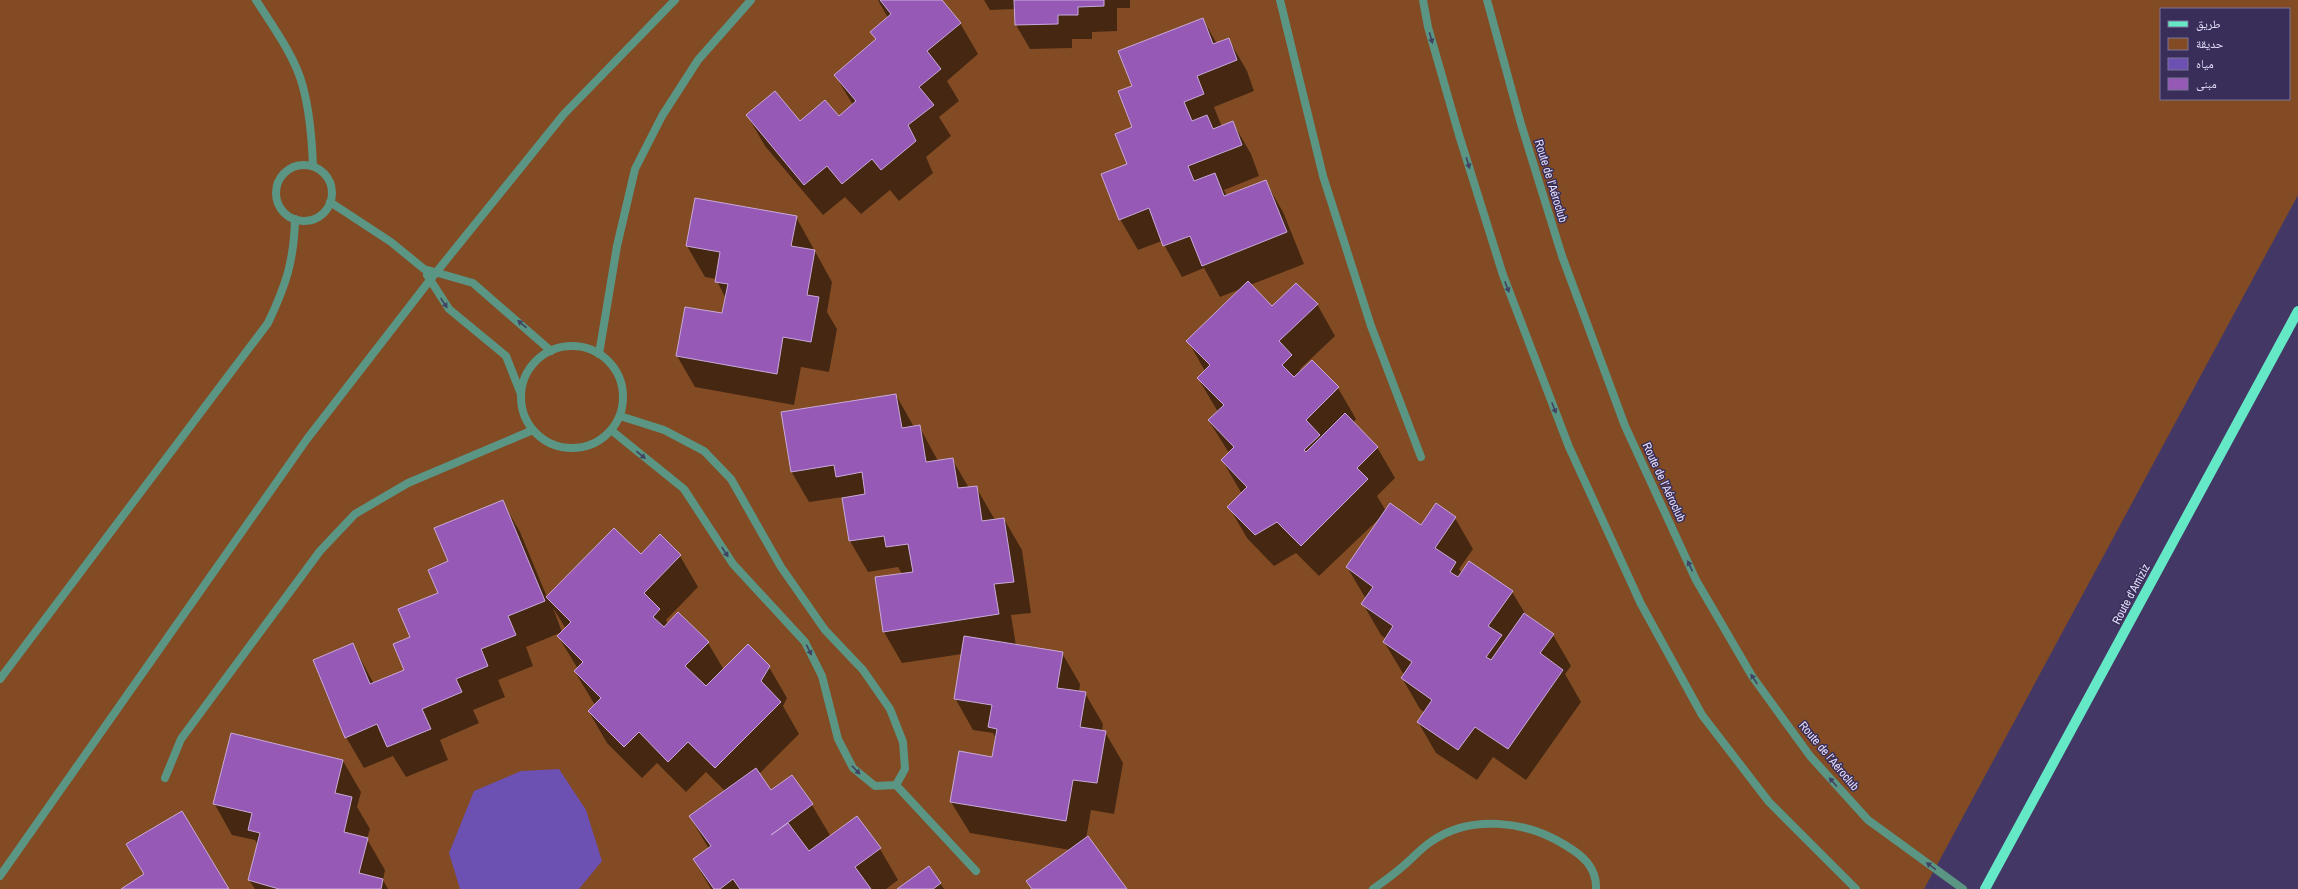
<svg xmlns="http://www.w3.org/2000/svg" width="2298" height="889" viewBox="0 0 2298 889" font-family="'Archivo Narrow','Noto Naskh Arabic',sans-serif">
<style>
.green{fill:#834b23;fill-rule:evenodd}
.water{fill:#6c51b2}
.shadow{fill:#0007}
.building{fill:#9659b5;stroke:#c9aadb}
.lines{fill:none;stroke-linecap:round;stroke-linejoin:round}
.service{stroke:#5b9584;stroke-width:8}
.minor{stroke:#5b9584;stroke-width:8}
.primary{stroke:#65e8c6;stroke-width:10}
.oneway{fill:#404362}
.labels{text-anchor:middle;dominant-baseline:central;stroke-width:3;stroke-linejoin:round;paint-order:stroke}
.street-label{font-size:12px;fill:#e4dffa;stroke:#392e59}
</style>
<rect width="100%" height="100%" fill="#433865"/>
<path class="green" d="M0,0H2298V195L1924,889H0ZM2161,9H2289V99H2161Z"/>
<path class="water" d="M559,769L586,810L602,861L579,889H460L449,853L474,791L521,771Z"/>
<g class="shadow">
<path d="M878,0H941L960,23L978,54L947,81L959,101L939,117L951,136L926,157L933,173L899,201L890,190L861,214L845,197L823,215L765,146L747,115L800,122L839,117L853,105L835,75L877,41L872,32L888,18Z"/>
<path d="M984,0H1144H1130V8H1117V31L1092,32V39H1072V48L1030,49L1016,25L1015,9L990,10Z"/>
<path d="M1203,19L1217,44L1229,40L1247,71L1254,91L1214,107L1222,127L1233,123L1251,154L1259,176L1224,190L1227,196L1265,181L1283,212L1304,264L1250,285L1272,307L1317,304L1335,336L1300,369L1301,372L1312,361L1338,388L1356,419L1353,423L1377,447L1395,478L1377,496L1386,511L1421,526L1455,518L1473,549L1459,569L1462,574L1512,592L1526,615L1553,635L1571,666L1565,674L1581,702L1526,780L1493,757L1477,780L1436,753L1418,722L1424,712L1420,709L1402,678L1404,675L1384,642L1386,639L1381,635L1363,604L1366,599L1347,567L1384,514L1319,576L1296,553L1274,566L1247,538L1229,507L1242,494L1222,460L1229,453L1209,421L1218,412L1198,378L1205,371L1188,341L1243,288L1220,297L1204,268L1182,277L1162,241L1138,250L1120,219L1134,128L1133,86Z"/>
<path d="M796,217L832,282L827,312L837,329L829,372L801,367L794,405L695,387L677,356L723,314L726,299L716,279L705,277L687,246Z"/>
<path d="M896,395L914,427L919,426L938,461L952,459L969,488L976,487L995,520L1004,519L1022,550L1031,613L1011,615L1016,646L1062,653L1080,684L1079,692L1085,693L1103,724L1102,731L1105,732L1123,763L1114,814L1091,810L1086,839L1126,889H1032L1027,881L1070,850L970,833L951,802L993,758L996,739L993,733L973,730L955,698L962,654L902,663L884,632L876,578L902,574L898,567L868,572L850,541L843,497L809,502L791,471Z"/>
<path d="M502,501L520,532L547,597L641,555L660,536L680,556L698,587L666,620L668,624L678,614L708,643L724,670L769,667L787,698L783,706L799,734L759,774L771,791L812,805L831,837L857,817L880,849L898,880L886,889H711L694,860L709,849L690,817L725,791L706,772L686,792L657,763L642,778L607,743L589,712L595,705L575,672L578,669L558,636L566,629L553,608L562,632L526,647L533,666L498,680L505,697L473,710L479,723L440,740L448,760L406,777L393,756L364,768L346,737L353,645L374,684L405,670L411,638L439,593L449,562Z"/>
<path d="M343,761L361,792L357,807L370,829L367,839L385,870L383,880L388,889H255L249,880L258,845L255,840L232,835L214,803Z"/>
<path d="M929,867L944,889H899Z"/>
</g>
<g class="building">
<path d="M880,0H942L961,23L927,51L941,69L919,87L934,105L908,125L916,141L881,170L872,159L842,184L827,166L804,185L746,115L775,91L800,121L825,100L839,116L856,101L834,75L876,39L870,32L891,14Z"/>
<path d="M1014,0H1104V6L1078,7V15H1058V24L1015,25Z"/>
<path d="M1203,18L1213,44L1229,38L1237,60L1197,76L1204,94L1184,102L1192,121L1207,115L1213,129L1233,121L1242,145L1188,166L1194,181L1215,173L1224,196L1266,180L1287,232L1202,266L1190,236L1163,246L1149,208L1119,220L1101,174L1127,164L1115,134L1132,127L1118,91L1132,86L1118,51Z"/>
<path d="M695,198L797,216L791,246L815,250L807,295L819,297L811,342L783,337L777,374L676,356L685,307L722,313L728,284L715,282L720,252L686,246Z"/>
<path d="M1248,281L1272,306L1296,283L1318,304L1279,341L1292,355L1282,365L1294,377L1312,360L1339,387L1306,420L1320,435L1304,450L1306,452L1345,413L1378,447L1357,468L1368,479L1301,546L1277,522L1255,535L1227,507L1247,487L1221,460L1234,447L1208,420L1224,405L1197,378L1210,365L1186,341Z"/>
<path d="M896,394L902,428L920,425L926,462L953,458L958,488L977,486L982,521L1004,518L1014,582L994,584L999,614L883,632L875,577L913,572L908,544L886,547L884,536L849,541L842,498L865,494L862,472L836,477L834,465L791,472L781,412Z"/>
<path d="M503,500L545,601L508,616L516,635L481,649L488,666L456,679L462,692L422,709L431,729L387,747L377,724L345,738L313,660L353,643L370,684L404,670L393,644L410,637L398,609L438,593L428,570L448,561L434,528Z"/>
<path d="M1390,503L1421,525L1436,503L1456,517L1435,548L1456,562L1450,572L1458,577L1469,561L1513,591L1488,626L1502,635L1486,657L1491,660L1524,613L1554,634L1540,653L1563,670L1508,749L1475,727L1458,750L1417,722L1432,700L1401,678L1412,662L1383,642L1393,626L1361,604L1373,587L1346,567Z"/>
<path d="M614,528L641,554L660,534L681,555L644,593L660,609L653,617L664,627L678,612L709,642L685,666L706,686L748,644L770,666L761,681L781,702L715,768L688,742L668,762L639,732L624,747L588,711L601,698L574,671L583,662L557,636L571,622L546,597Z"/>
<path d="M964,636L1063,652L1057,688L1086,692L1080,727L1106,731L1097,783L1073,780L1066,821L950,802L959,751L992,757L997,729L988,727L992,705L954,699Z"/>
<path d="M231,733L343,760L335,793L352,797L344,832L368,838L359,873L383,879L381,889H279L248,880L260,833L248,830L252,813L213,804Z"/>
<path d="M756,768L771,790L792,775L813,804L771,835L788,823L809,851L857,816L881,848L855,867L871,889H740L733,879L720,889H714L693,859L711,846L689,816Z"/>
<path d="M182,811L229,889H121L144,874L126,844Z"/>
<path d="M1088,836L1127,889H1032L1026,881Z"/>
<path d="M929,866L941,883L933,889H897Z"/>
</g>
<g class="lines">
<path class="service" d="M1373,889C1383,882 1393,875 1402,867C1412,859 1421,848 1432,841C1471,814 1526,821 1565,845C1582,855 1597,867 1596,889"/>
<g class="minor">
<path d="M256,0C272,25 296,58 303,87C310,113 312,139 313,166"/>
<path d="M1280,0L1323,176L1371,326L1421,457"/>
<path d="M1423,0L1428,27L1459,135L1503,275L1569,447L1641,604L1702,715L1769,802L1856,889"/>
<path d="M1487,0L1521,124L1562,256L1625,426L1696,580L1752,676L1810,756L1868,820L1963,889"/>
<circle cx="304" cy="193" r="28"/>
<path d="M330,202L391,242L424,269L473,283L551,351"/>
<path d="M427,275L449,309L506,356L521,394"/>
<circle cx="572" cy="397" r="51"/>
<path d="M599,354L617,246L635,169L662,116L698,60L751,0"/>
<path d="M611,430L684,489L733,564L805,642L822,676L838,739L853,768L875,786L896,785L905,769L903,742L890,709L863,670L825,630L781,567L731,479L704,451L664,430L620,416"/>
<path d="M0,679L268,323C286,285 294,261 295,219"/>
<path d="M165,778L181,739L320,551L355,514L408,483L533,430"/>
<path d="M896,785L976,871"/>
<path d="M0,876L307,439L430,280L564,114L675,0"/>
</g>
<path class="primary" d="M1985,889L2298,311"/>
</g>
<defs><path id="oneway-solid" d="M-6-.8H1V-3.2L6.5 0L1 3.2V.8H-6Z"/></defs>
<g class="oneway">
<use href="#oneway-solid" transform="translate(1431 38) rotate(74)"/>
<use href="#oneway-solid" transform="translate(1468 163) rotate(73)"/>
<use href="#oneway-solid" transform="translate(1507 287) rotate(69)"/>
<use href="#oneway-solid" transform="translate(444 303) rotate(56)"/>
<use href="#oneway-solid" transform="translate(522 324) rotate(-139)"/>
<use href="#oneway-solid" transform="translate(1554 408) rotate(69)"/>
<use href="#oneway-solid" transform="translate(641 455) rotate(39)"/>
<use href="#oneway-solid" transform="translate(725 552) rotate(57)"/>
<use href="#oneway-solid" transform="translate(1690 566) rotate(-115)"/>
<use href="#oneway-solid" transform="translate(809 650) rotate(63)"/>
<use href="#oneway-solid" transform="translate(1754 679) rotate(-124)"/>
<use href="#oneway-solid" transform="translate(856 770) rotate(46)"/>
<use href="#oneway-solid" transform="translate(1833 782) rotate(-132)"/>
<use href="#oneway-solid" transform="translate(1931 866) rotate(-144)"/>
</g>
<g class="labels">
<g class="street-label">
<text transform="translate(1551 181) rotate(73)">Route de l’Aéroclub</text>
<text transform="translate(1664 482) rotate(65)">Route de l’Aéroclub</text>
<text transform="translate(2131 594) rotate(-62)">Route d'Amiziz</text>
<text transform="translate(1829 756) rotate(50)">Route de l’Aéroclub</text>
</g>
</g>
<rect x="2160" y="8" width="130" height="92" fill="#392e59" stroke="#7d7599"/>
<rect x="2168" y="21" width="20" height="6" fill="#65e8c6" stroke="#7d7599"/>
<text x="2196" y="28" font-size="12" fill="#e4dffa">طريق</text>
<rect x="2168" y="38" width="20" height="12" fill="#834b23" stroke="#7d7599"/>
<text x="2196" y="48" font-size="12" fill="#e4dffa">حديقة</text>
<rect x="2168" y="58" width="20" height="12" fill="#6c51b2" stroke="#7d7599"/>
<text x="2196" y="68" font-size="12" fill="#e4dffa">مياه</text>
<rect x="2168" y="78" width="20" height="12" fill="#9659b5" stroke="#7d7599"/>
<text x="2196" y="88" font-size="12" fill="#e4dffa">مبنى</text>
</svg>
